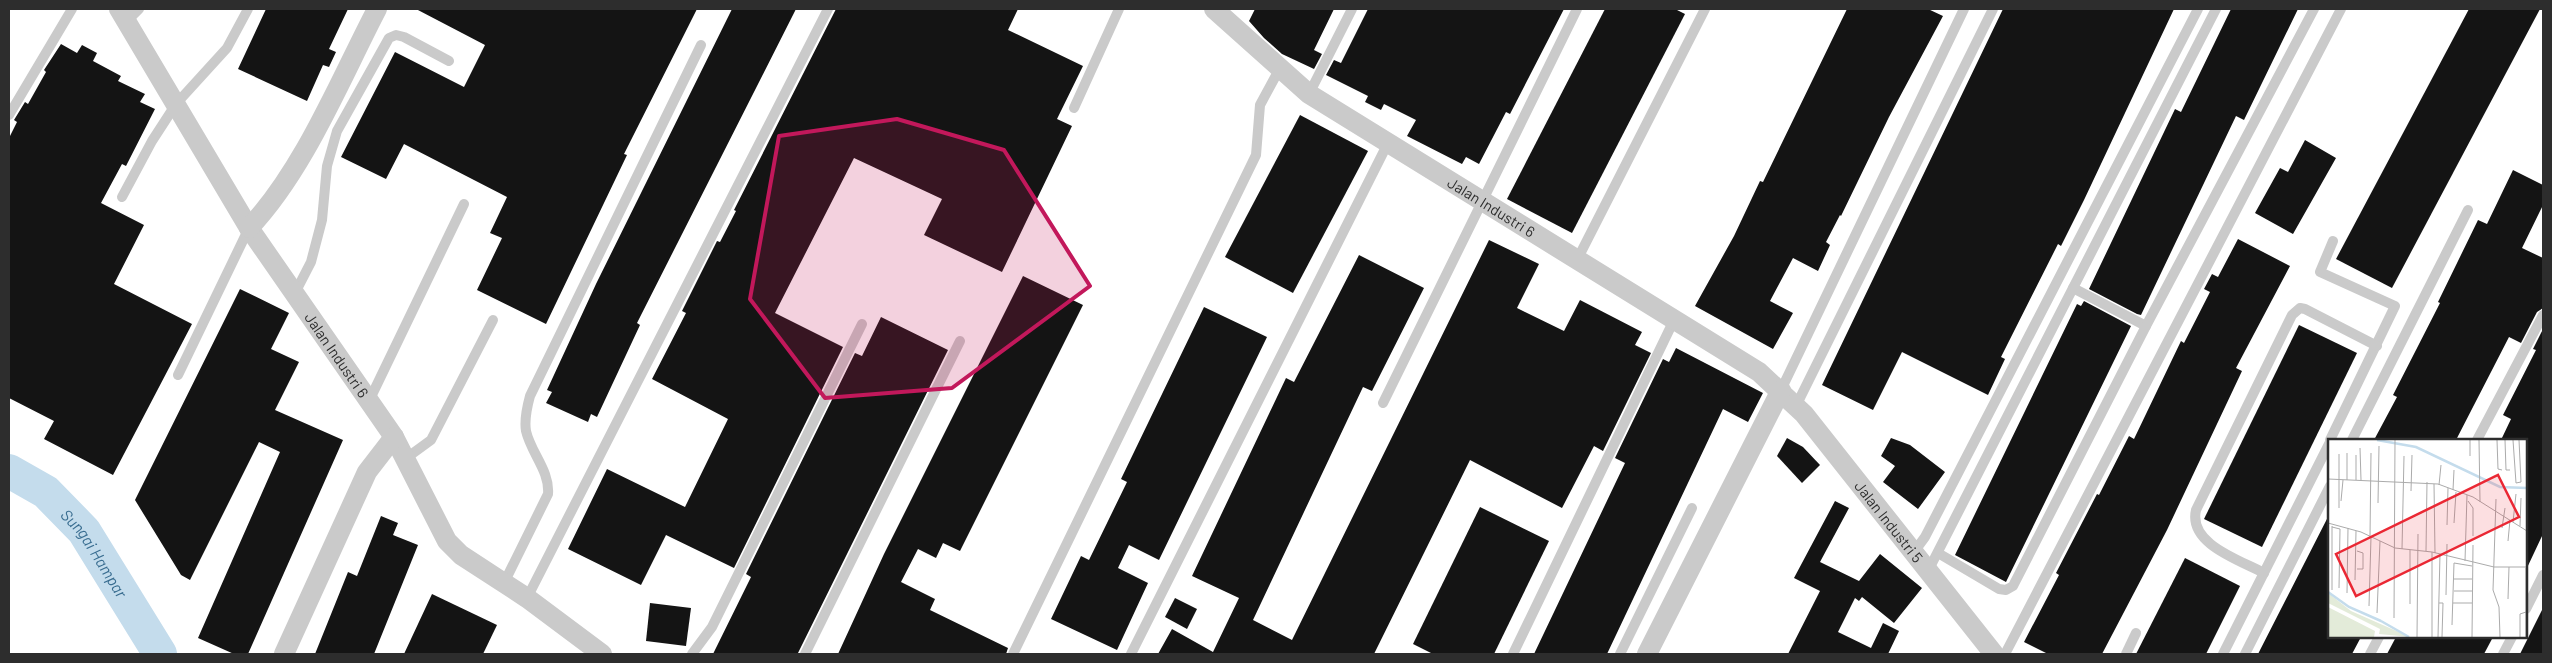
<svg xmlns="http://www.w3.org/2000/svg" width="2552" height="663" viewBox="0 0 2552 663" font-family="Barlow,sans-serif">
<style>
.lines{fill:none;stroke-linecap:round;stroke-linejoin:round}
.river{stroke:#c4dcec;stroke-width:34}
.building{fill:#141414}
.lane{stroke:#cacaca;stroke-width:10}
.street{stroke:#cacaca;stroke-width:20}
.marked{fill:#c2185b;fill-opacity:0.2;stroke:#c2185b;stroke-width:4;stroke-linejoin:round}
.labels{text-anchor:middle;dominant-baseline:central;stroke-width:5;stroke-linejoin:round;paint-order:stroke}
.street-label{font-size:15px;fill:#2d2d2d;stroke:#fff}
.water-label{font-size:16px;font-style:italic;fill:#396d90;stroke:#fff}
.inset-river{fill:none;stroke:#c4dcec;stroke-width:2.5}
.inset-road{fill:none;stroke:#ababab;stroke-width:1}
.view{fill:#ea2834;fill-opacity:0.15;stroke:#ea2834;stroke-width:2.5}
.inset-edge{fill:none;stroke:#2d2d2d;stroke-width:2.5}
</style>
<rect width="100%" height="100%" fill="#fff"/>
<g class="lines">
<path class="river" id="s1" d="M9,471L46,492L84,531L160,654"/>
</g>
<g class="building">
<path d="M266,9H348L329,49L336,52L329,67L323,65L307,101L238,69Z"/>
<path d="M416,9H697L624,154L627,155L546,324L477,290L502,238L490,233L507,197L404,144L386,179L341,157L395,52L464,87L485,45Z"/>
<path d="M732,9H796L637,323L640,325L597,417L591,414L588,422L546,403L552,392L547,390L596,284Z"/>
<path d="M836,9H1018L1008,30L1083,66L1057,119L1072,126L1002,272L924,235L942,199L854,158L775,313L843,347L734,568L666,535L641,585L568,549L607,469L685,507L728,419L652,379L686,313L682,311L717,241L720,242L736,211L734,210Z"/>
<path d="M1255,9H1334L1314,50L1322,54L1314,69L1282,54L1264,38L1249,21Z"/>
<path d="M1368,9H1564L1510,114L1506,112L1479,164L1466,157L1462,164L1407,136L1416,120L1384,104L1381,110L1365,102L1368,96L1326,75L1334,60L1341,63Z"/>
<path d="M1605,9H1675L1685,14L1572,233L1507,199Z"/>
<path d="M1847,9H1928L1943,16L1889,117L1841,216L1840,215L1826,242L1830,245L1818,271L1793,258L1770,301L1793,313L1773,349L1695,306L1734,236L1760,181L1763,182Z"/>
<path d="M2003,9H2174L2084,200L2061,246L2058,244L2001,357L2005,359L1988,395L1902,352L1873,410L1822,385Z"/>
<path d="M2231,9H2298L2244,120L2236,116L2141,315L2137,314L2089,289L2175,109L2181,112Z"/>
<path d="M2469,9H2540L2392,288L2336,259Z"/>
<path d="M61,44L77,53L82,45L97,53L93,61L121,76L118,81L145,94L140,102L155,109L126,166L122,164L101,203L144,225L114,284L192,324L113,475L44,439L54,421L9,398V138L17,122L14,120L25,102L28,104L46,72L44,70Z"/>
<path d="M1300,115L1368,151L1293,293L1225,257Z"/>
<path d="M2305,140L2336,158L2293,234L2255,213L2280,168L2288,172Z"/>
<path d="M2513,170L2543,185V205L2522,248L2543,258V308L2537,312L2521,343L2509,337L2456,440H2374L2397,397L2393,395L2440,303L2438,302L2478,220L2487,224Z"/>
<path d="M2238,239L2290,266L2236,368L2242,371L2167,530L2102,654H2048L2024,642L2059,575L2056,573L2097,494L2099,495L2129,436L2134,439L2181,341L2184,343L2210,292L2204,289L2212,274L2218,277Z"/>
<path d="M1489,240L1539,264L1517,308L1564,331L1580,300L1642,332L1635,345L1651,353L1603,451L1594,446L1562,508L1470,460L1374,654H1158L1172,629L1213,652L1239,598L1192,576L1286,378L1294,382L1359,255L1424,288L1372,391L1363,387L1253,620L1292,640Z"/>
<path d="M1023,276L1083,305L960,551L943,543L936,558L918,549L901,582L935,599L930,610L1008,648L1006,654H838L884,554Z"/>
<path d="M240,289L289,313L271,349L299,362L275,410L343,440L248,654H234L198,638L280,452L259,442L190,580L181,575L135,500Z"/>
<path d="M2084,301L2131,326L2006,582L1955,555L2077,304L2081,306Z"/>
<path d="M1204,307L1267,337L1159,560L1129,545L1118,568L1148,583L1117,650L1051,619L1081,556L1089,560L1127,482L1121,479Z"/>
<path d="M881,317L948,350L798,653L713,654L751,577L746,574L855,353L862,356Z"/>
<path d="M2299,325L2357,353L2262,547L2204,519Z"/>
<path d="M2543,329V534L2526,570V440H2501L2511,419L2503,415L2536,350L2533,349Z"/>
<path d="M1676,348L1763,393L1748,422L1723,409L1607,654H1534L1625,463L1615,458L1663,359L1669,362Z"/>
<path d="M1787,438L1803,447L1820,465L1802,483L1777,456Z"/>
<path d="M1891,438L1910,445L1945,472L1918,509L1883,482L1895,466L1881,456Z"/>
<path d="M1835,501L1849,508L1820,562L1859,581L1880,554L1922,588L1894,623L1862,597L1859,601L1855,598L1838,632L1871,648L1883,623L1899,631L1888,654H1788L1820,591L1794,578Z"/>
<path d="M1480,507L1549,541L1494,654H1433L1413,644Z"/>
<path d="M2330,513V637H2361L2352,654H2258Z"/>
<path d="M381,516L398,523L393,535L418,545L374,654H315L348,572L357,576Z"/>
<path d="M2185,558L2240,586L2206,654H2136Z"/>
<path d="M432,594L497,625L483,654H404Z"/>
<path d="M1175,598L1197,609L1187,629L1165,617Z"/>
<path d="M650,603L691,608L686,646L646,641Z"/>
<path d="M2543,608V654H2520Z"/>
<path d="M2396,637H2493L2484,654H2387Z"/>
</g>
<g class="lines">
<g class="lane">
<path d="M127,21L139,9"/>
<path d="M1309,94L1352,9"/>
<path d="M1074,108L1119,9"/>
<path d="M9,115L72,9"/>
<path d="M122,197L152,141L176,104L227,48L248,9"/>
<path d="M1577,260L1705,9"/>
<path d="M2073,288L2146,326"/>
<path d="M295,293L311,262L322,220L327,166L337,131L389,38L396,35L404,37L449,61"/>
<path d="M178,375L249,228"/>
<path d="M1781,390L1964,9"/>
<path d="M369,401L464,204"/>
<path d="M1383,403L1577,9"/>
<path d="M1796,406L1993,9"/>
<path d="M2330,440L2395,306L2320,272L2333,241"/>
<path d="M2352,440L2468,210"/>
<path d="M2477,440L2543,315"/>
<path d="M405,459L431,440L493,320"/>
<path d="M1914,552L1925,537L2198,9"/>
<path d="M1938,553L1999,589L2006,590L2013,586L2146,326L2314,9"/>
<path d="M1928,571L2216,9"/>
<path d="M2264,573C2240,560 2188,544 2196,510L2292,315L2300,308L2305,309L2377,346"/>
<path d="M504,583L548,494C550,471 531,453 526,431C524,419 527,407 530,396L701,45"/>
<path d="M527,598L828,9"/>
<path d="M2526,609L2543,575"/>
<path d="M692,654L712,627L862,324"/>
<path d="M805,654L960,341"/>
<path d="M1013,654L1256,155L1260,105L1280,68"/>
<path d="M1131,654L1388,143"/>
<path d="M1513,654L1674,320"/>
<path d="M1620,654L1692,508"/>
<path d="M2005,654L2341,9"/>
<path d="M2126,654L2136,633"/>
<path d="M2223,654L2330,442"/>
<path d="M2245,654L2330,486"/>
<path d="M2370,654L2379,637"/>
<path d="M2503,654L2512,637"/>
</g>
<g class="street">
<path id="s2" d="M119,9L249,228L394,437L447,541L461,555L527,598L602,654"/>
<path id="s3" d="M1214,9L1309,94L1759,372L1804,414L1994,654"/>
<path d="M249,228C304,170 340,80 377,9"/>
<path d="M284,654L367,472L394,437"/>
<path d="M1647,654L1781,390"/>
</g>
</g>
<path class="marked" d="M897,119L1004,150L1090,286L952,388L825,398L750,299L779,136Z"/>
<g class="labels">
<g class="street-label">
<text stroke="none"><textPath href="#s3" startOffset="342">Jalan Industri 6</textPath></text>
<text stroke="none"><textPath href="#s2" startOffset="409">Jalan Industri 6</textPath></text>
<text stroke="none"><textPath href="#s3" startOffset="855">Jalan Industri 5</textPath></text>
</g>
<g class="water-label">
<text stroke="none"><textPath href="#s1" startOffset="121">Sungai Hampar</textPath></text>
</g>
</g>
<g transform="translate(2328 439)">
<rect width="199" height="199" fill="#fff"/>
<path d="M0,154L23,172L82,198L51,195L52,190L0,164ZM0,168L47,192L46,198H0Z" fill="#e3ebd9"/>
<path class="inset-river" d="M49,1L88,8L172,48L199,49M0,153L21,168L53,182M53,182L81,198"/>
<path class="inset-road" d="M142,1V17M151,1L152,63M169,1L170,30L174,31M177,1L178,31H182M185,1L188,44L193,43L191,1M32,9L33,41M28,16V41M0,40L110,45L145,58L199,92M19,41V14M106,45L107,114M111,46L113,26M0,51V72M125,51L126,31M83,52L84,16M168,60L165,151L171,168L172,198M13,62L15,41M140,62L145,69V97M50,64L51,7M11,69V15M185,83L188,55M0,84L33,93L67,109L104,113L166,128H199M126,84L128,53M119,86L120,49M192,87L193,59M4,88L12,90L11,149M174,89L177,69M42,98L43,14M180,102L182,81M74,110L76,17M98,112L99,43M137,122L139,56M198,129V198M29,130H35V114L29,112M126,140H144M27,141L28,92M4,151V87M126,152H144M19,154L20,89M118,156L119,105M180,160L181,128M111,164H115L114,198M125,164H144M82,165V111M41,167L43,98M49,174L52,102M66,179L67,1M124,186L126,124L144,127M89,198L90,95M104,198V113M110,198L112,115M144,198L145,106M192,198V175L198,173"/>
<path class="view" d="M170,36L191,78L28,157L8,115Z"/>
<rect width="199" height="199" class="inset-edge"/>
</g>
<rect width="2552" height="663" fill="none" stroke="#2d2d2d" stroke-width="20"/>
</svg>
